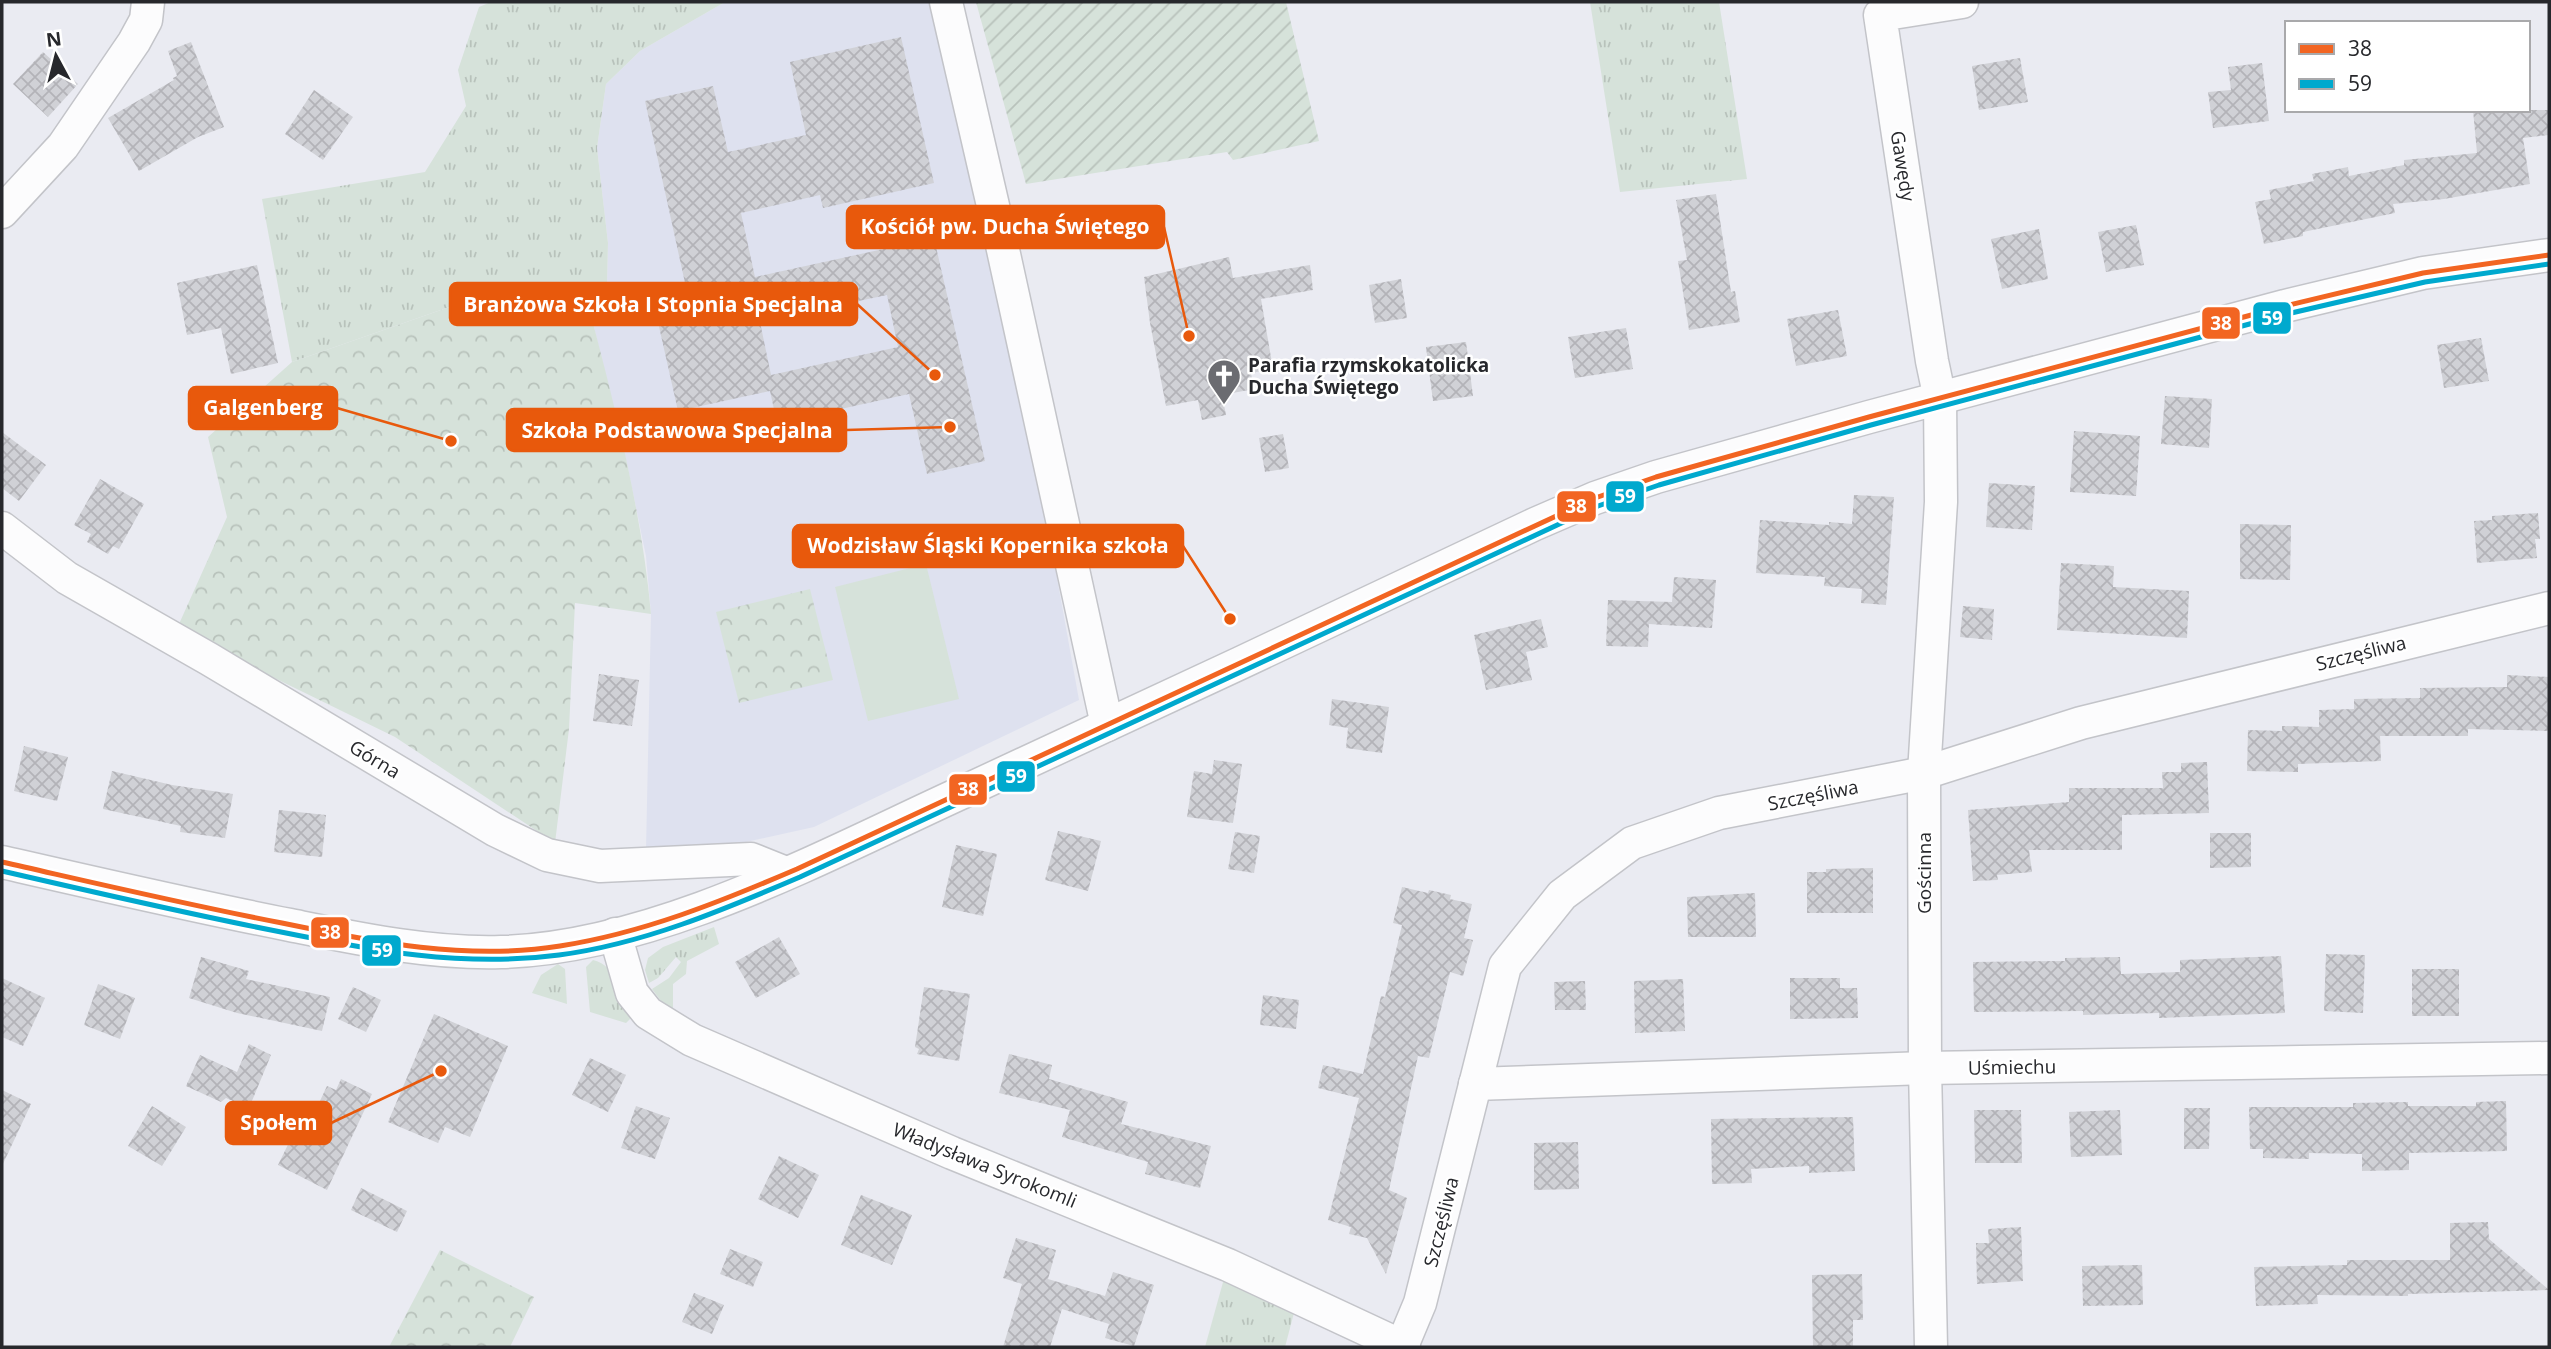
<svg xmlns="http://www.w3.org/2000/svg" width="2551" height="1349" viewBox="0 0 2551 1349" font-family="'Open Sans',sans-serif">
<style>
.built{fill:#dee1ef}
.grass{fill:url(#grass-tufts)}
.forest{fill:url(#forest-crowns)}
.garden{fill:url(#garden-furrows)}
.pitch{fill:#d6e2da}
.building{fill:url(#building-cross-hatch);fill-rule:evenodd}
.lines{fill:none;stroke-linecap:round;stroke-linejoin:round}
.minor-casing{stroke:#c3c4c9;stroke-width:35}
.minor{stroke:#fcfcfd;stroke-width:32}
.bus-1-casing{stroke:#fff;stroke-width:10}
.bus-2-casing{stroke:#fff;stroke-width:10}
.bus-1{stroke:#f26522;stroke-width:5}
.bus-2{stroke:#00a9ce;stroke-width:5}
.labels{text-anchor:middle;dominant-baseline:central;stroke-width:5;stroke-linejoin:round;paint-order:stroke}
.street-label{font-size:19px;fill:#27282c;stroke:#fff}
.poi-label{font-size:19px;font-weight:bold;fill:#27282c;stroke:#fff;text-anchor:start}
.leader{fill:none;stroke:#e8590c;stroke-width:2.5}
.callout-dot{fill:#e8590c;stroke:#fff;stroke-width:2.5}
.callout{fill:#e8590c;stroke:#e8590c;stroke-width:2.5}
.callout-label{font-size:21px;text-anchor:middle;font-weight:bold;fill:#fff}
.line-badge{stroke:#fff;stroke-width:2.5}
.badge-label{font-size:19px;text-anchor:middle;font-weight:bold;fill:#fff}
</style>
<defs>
<pattern id="grass-tufts" width="24" height="20" patternUnits="userSpaceOnUse" patternTransform="scale(1.75)"><rect width="24" height="20" fill="#d6e2da"/><path d="M3 7l-1-3M5 7V3M7 7l1-3M15 17l-1-3M17 17v-4M19 17l1-3" fill="none" stroke="#b8c2bb"/></pattern>
<pattern id="forest-crowns" width="20" height="18" patternUnits="userSpaceOnUse" patternTransform="scale(1.75)"><rect width="20" height="18" fill="#d6e2da"/><path d="M2 6a3 3 0 1 1 6 0M12 15a3 3 0 1 1 6 0" fill="none" stroke="#b8c2bb"/></pattern>
<pattern id="garden-furrows" width="10" height="10" patternUnits="userSpaceOnUse" patternTransform="scale(1.75)"><rect width="10" height="10" fill="#d6e2da"/><path d="M-1 1l2-2M0 10L10 0M9 11l2-2" fill="none" stroke="#b8c2bb"/></pattern>
<pattern id="building-cross-hatch" width="8" height="8" patternUnits="userSpaceOnUse" patternTransform="scale(1.75)"><rect width="8" height="8" fill="#d0d1d6"/><path d="M0 0l8 8M0 8l8-8" fill="none" stroke="#b3b3b8"/></pattern>
</defs>
<rect width="100%" height="100%" fill="#eaebf2"/>
<path class="built" d="M725,2H953L1079,700L814,827L732,845L646,850L651,614L646,556L627,464L593,323L607,284L608,243L597,148L606,84L640,51Z"/>
<g class="grass">
<path d="M491,2H725L640,51L606,84L597,148L608,243L607,284L593,323L458,304L292,362L262,199L425,172L466,106L458,70L479,7Z"/>
<path d="M1590,2H1719L1747,179L1620,192Z"/>
<path d="M714,927L719,944L687,961L686,974L673,984V1009L671,1017L657,1009L661,1001L652,989L669,978L681,962L676,957L658,978L649,983L645,970L648,958L663,947Z"/>
<path d="M593,960C616,965 623,996 633,1016L626,1023L590,1012L586,967Z"/>
<path d="M558,964L565,969L567,1004L532,993L541,975Z"/>
<path d="M1225,1275L1295,1309L1285,1347H1205Z"/>
</g>
<g class="forest">
<path d="M458,304L593,323C618,419 642,515 651,614L575,603L569,729L555,843L395,737L254,668L179,624L227,517L208,437L292,362Z"/>
<path d="M810,589L833,680L739,703L716,612Z"/>
<path d="M440,1250L534,1297L510,1347H389Z"/>
</g>
<path class="garden" d="M976,2H1286L1319,141L1233,160L1227,152L1026,184Z"/>
<path class="pitch" d="M926,564L959,699L868,721L835,587Z"/>
<g class="building">
<path d="M901,37L934,183L823,208L820,195L741,213L755,277L934,238L985,461L927,474L909,394L777,423L770,391L678,411L653,300L687,292L645,101L713,86L728,152L806,135L790,62ZM887,295L898,347L771,375L760,322Z"/>
<path d="M191,42L224,127L198,137L139,171L108,118L174,80L173,78L177,76L168,51Z"/>
<path d="M43,52L78,84L48,117L13,84Z"/>
<path d="M2020,58L2028,102L1979,110L1972,66Z"/>
<path d="M2262,63L2269,121L2213,128L2208,92L2231,90L2228,67Z"/>
<path d="M314,90L353,117L323,160L285,134Z"/>
<path d="M2473,110H2549V135L2523,138L2530,184L2444,199L2393,204L2395,213L2303,232V236L2264,244L2255,202L2271,199L2269,190L2314,181L2312,174L2348,167L2349,176L2404,165V160L2477,153Z"/>
<path d="M1716,194L1731,292L1735,291L1740,322L1689,330L1678,261L1687,260L1676,200Z"/>
<path d="M2136,225L2144,265L2106,272L2098,232Z"/>
<path d="M2039,229L2048,279L2002,289L1991,239Z"/>
<path d="M1229,257L1233,278L1310,265L1313,290L1261,299L1273,369L1251,373L1254,389L1222,395L1226,415L1202,420L1198,400L1166,406L1150,323L1144,277Z"/>
<path d="M257,265L278,363L231,374L221,328L187,335L177,283Z"/>
<path d="M1401,279L1407,318L1375,323L1369,285Z"/>
<path d="M1838,310L1847,356L1796,366L1787,319Z"/>
<path d="M1626,328L1633,369L1575,378L1568,337Z"/>
<path d="M2481,338L2489,381L2444,388L2437,345Z"/>
<path d="M1466,342L1473,396L1433,401L1426,347Z"/>
<path d="M2165,396L2212,399L2209,448L2161,444Z"/>
<path d="M2074,431L2140,436L2136,496L2070,492Z"/>
<path d="M2,432L46,465L19,501L2,488Z"/>
<path d="M1283,434L1289,468L1265,472L1259,438Z"/>
<path d="M100,479L144,504L119,549L113,546L108,554L87,542L91,534L74,525Z"/>
<path d="M1989,483L2035,486L2032,530L1986,527Z"/>
<path d="M1854,495L1894,497L1886,605L1861,603L1862,589L1824,586L1825,577L1756,573L1760,520L1829,525V522L1852,524Z"/>
<path d="M2538,513L2540,539H2535L2537,558L2477,563L2474,521L2492,520V516Z"/>
<path d="M2240,524L2291,525L2290,580L2240,579Z"/>
<path d="M2061,563L2114,566L2113,587L2189,591L2187,638L2057,630Z"/>
<path d="M1674,577L1716,580L1712,628L1649,624L1648,647L1606,646L1608,600L1672,602Z"/>
<path d="M1963,606L1994,609L1992,640L1960,637Z"/>
<path d="M1541,619L1548,647L1526,652L1532,680L1486,690L1474,635Z"/>
<path d="M599,674L639,680L632,726L593,721Z"/>
<path d="M2507,675L2549,677V731L2468,729V736H2380L2381,761L2298,764V772L2247,771L2248,730L2282,731V726L2319,727V710L2354,709V699L2420,698V688L2507,687Z"/>
<path d="M1332,699L1389,707L1382,753L1346,748L1348,728L1329,725Z"/>
<path d="M24,746L68,757L57,801L14,791Z"/>
<path d="M1214,760L1242,764L1233,823L1187,817L1194,771L1212,774Z"/>
<path d="M2207,762L2209,813L2122,815V850H2029L2032,872L1997,875L1998,880L1973,881L1968,810L2069,802V788H2163L2162,772H2181V763Z"/>
<path d="M112,771L172,785L233,794L225,838L180,832L181,826L103,809Z"/>
<path d="M279,810L326,815L322,857L274,852Z"/>
<path d="M1058,831L1101,841L1088,891L1045,880Z"/>
<path d="M1235,832L1260,836L1254,873L1228,869Z"/>
<path d="M2210,833H2251V867L2210,868Z"/>
<path d="M956,845L997,854L983,916L942,907Z"/>
<path d="M1873,868V913H1807V872H1826V869Z"/>
<path d="M1402,887L1428,893L1429,890L1451,895L1450,899L1472,904L1464,938L1473,940L1463,976L1450,972L1429,1058L1418,1056L1389,1190L1407,1198L1386,1274L1367,1238L1349,1234L1351,1227L1328,1220L1359,1098L1318,1088L1323,1065L1363,1074L1381,996L1385,997L1402,925L1393,923Z"/>
<path d="M1755,893L1756,937H1688L1687,897Z"/>
<path d="M779,937L800,974L756,998L735,962Z"/>
<path d="M2326,954L2365,955L2363,1013L2324,1011Z"/>
<path d="M2281,956L2285,1013L2159,1018V1013L2083,1015V1011L1974,1012L1973,962L2065,961V958L2120,957L2121,974L2180,972V960Z"/>
<path d="M201,957L249,971L246,979L330,997L322,1031L237,1013L189,998Z"/>
<rect x="2412" y="969" width="47" height="47"/>
<path d="M2,978L45,998L23,1046L2,1037Z"/>
<path d="M1790,978H1840V988H1857L1858,1018L1790,1019Z"/>
<path d="M1683,979L1685,1031L1635,1033L1634,981Z"/>
<path d="M1585,981L1586,1010H1555L1554,982Z"/>
<path d="M98,984L135,998L120,1039L84,1025Z"/>
<path d="M353,987L381,1000L366,1032L338,1019Z"/>
<path d="M924,987L970,994L959,1061L917,1054L919,1049L915,1047Z"/>
<path d="M1263,995L1299,1000L1296,1029L1260,1025Z"/>
<path d="M434,1014L508,1046L470,1137L445,1127L438,1143L388,1122Z"/>
<path d="M249,1044L271,1055L249,1108L226,1098L221,1102L186,1086L200,1055L237,1072Z"/>
<path d="M1009,1054L1052,1065L1049,1079L1128,1102L1121,1124L1211,1146L1200,1188L1145,1174L1148,1162L1062,1137L1070,1110L999,1093Z"/>
<path d="M590,1058L626,1075L608,1112L572,1095Z"/>
<path d="M341,1079L372,1094L327,1190L278,1165L302,1116L311,1120L327,1086L336,1090Z"/>
<path d="M2,1090L31,1104L2,1166Z"/>
<path d="M2506,1101L2507,1151L2409,1153V1170L2362,1171V1154L2309,1153V1159L2263,1158V1149H2250L2249,1107H2353V1103L2408,1102V1106H2476V1102Z"/>
<path d="M152,1106L186,1127L162,1166L128,1146Z"/>
<path d="M636,1106L670,1118L655,1159L621,1148Z"/>
<path d="M2184,1108H2210L2209,1149H2184Z"/>
<path d="M1974,1110H2021L2022,1163H1975Z"/>
<path d="M2120,1110L2122,1155L2071,1157L2069,1112Z"/>
<path d="M1853,1117L1855,1171L1809,1173V1166L1751,1169L1752,1183L1712,1184L1711,1119Z"/>
<path d="M1578,1142L1579,1189L1534,1190V1143Z"/>
<path d="M779,1156L819,1175L798,1218L758,1199Z"/>
<path d="M361,1188L407,1211L397,1232L351,1210Z"/>
<path d="M861,1195L912,1215L892,1265L841,1245Z"/>
<path d="M2488,1222L2489,1239L2549,1290L2408,1294V1296L2317,1295L2318,1304L2256,1306L2254,1267L2347,1265V1260H2450V1223Z"/>
<path d="M2021,1227L2023,1281L1977,1284L1976,1243H1989L1988,1229Z"/>
<path d="M1016,1238L1056,1250L1048,1279L1105,1296L1113,1272L1154,1285L1134,1346L1105,1338L1109,1324L1062,1309L1050,1347H1003L1022,1284L1003,1278Z"/>
<path d="M730,1249L763,1262L753,1287L720,1274Z"/>
<path d="M2142,1265L2143,1305L2083,1306L2082,1266Z"/>
<path d="M1862,1274L1863,1320H1853V1347H1813L1812,1275Z"/>
<path d="M694,1293L724,1305L712,1334L682,1322Z"/>
</g>
<g class="lines">
<g class="minor-casing">
<g id="minor">
<path d="M946,2L1000,236L1107,725"/>
<path d="M2,212L63,146L134,42L146,20L148,2"/>
<path d="M2,528L67,578L209,659L495,830L547,855L600,866L751,859L786,873"/>
<path d="M2,862C98,884 193,906 290,925C360,939 430,954 501,952C655,948 825,855 963,792C1154,704 1345,614 1535,524L1595,498L1656,477L1869,417L2285,306L2423,273L2549,255"/>
<path d="M615,934L632,993L648,1013L692,1040L952,1153L1228,1265L1404,1347"/>
<path d="M1475,1084L1925,1068L2549,1058"/>
<path d="M1402,1346L1420,1303L1505,966L1562,895L1632,843L1719,813L1924,773L2081,723L2549,608"/>
<path d="M1931,1347L1925,1068L1924,773L1941,502L1940,399L1932,361L1880,15L1962,2"/>
</g>
</g>
<use href="#minor" class="minor"/>
<g class="bus-1-casing">
<path id="bus-1" d="M2,862C95,883 188,905 282,923C374,942 467,961 560,946C643,933 720,902 797,869L1595,498L1656,477L1869,417L2285,306L2423,273L2549,255"/>
</g>
<g class="bus-2-casing">
<path id="bus-2" d="M2,871C93,892 184,913 276,931C370,950 463,968 559,955C643,944 723,910 800,877L1598,506L1659,485L1871,425L2287,314L2425,282L2549,264"/>
</g>
<use href="#bus-1" class="bus-1"/>
<use href="#bus-2" class="bus-2"/>
</g>
<defs>
<g id="church-pin" transform="scale(1.75)"><path d="M0 17L-7.5 6A9.5 9.5 0 1 1 7.5 6Z" fill="#6b6c71" stroke="#fff"/><path d="M-1.2-6h2.4v3.5h3.3v2.4h-3.3V6h-2.4V-.1h-3.3v-2.4h3.3Z" fill="#fff"/></g>
</defs>
<g fill-rule="evenodd">
<use href="#church-pin" x="1224" y="376"/>
</g>
<g class="labels">
<g class="street-label">
<text transform="translate(1903 166) rotate(81)">Gawędy</text>
<text transform="translate(2361 653) rotate(-14)">Szczęśliwa</text>
<text transform="translate(375 759) rotate(31)">Górna</text>
<text transform="translate(1813 795) rotate(-11)">Szczęśliwa</text>
<text transform="translate(1924 873) rotate(-90)">Gościnna</text>
<text transform="translate(2012 1067) rotate(-1)">Uśmiechu</text>
<text transform="translate(985 1165) rotate(22)">Władysława Syrokomli</text>
<text transform="translate(1441 1222) rotate(-76)">Szczęśliwa</text>
</g>
<g class="poi-label">
<text x="1248" y="365">Parafia rzymskokatolicka<tspan x="1248" dy="22">Ducha Świętego</tspan></text>
</g>
</g>
<path class="leader" d="M1189 336L1164 227M935 375L857 304M451 441L337 408M950 427L846 430M1230 619L1183 546M441 1071L331 1123"/>
<g class="callout-dot">
<circle cx="1189" cy="336" r="7"/>
<circle cx="935" cy="375" r="7"/>
<circle cx="451" cy="441" r="7"/>
<circle cx="950" cy="427" r="7"/>
<circle cx="1230" cy="619" r="7"/>
<circle cx="441" cy="1071" r="7"/>
</g>
<g class="callout">
<rect x="847" y="206" width="317" height="42" rx="7"/>
<rect x="450" y="283" width="407" height="42" rx="7"/>
<rect x="189" y="387" width="148" height="42" rx="7"/>
<rect x="507" y="409" width="339" height="42" rx="7"/>
<rect x="793" y="525" width="390" height="42" rx="7"/>
<rect x="226" y="1102" width="105" height="42" rx="7"/>
</g>
<g class="callout-label">
<text x="1005" y="234">Kościół pw. Ducha Świętego</text>
<text x="653" y="312">Branżowa Szkoła I Stopnia Specjalna</text>
<text x="263" y="415">Galgenberg</text>
<text x="677" y="438">Szkoła Podstawowa Specjalna</text>
<text x="988" y="553">Wodzisław Śląski Kopernika szkoła</text>
<text x="279" y="1130">Społem</text>
</g>
<g class="line-badge">
<rect x="2252" y="301" width="40" height="34" rx="7" fill="#00a9ce"/>
<rect x="2201" y="306" width="40" height="34" rx="7" fill="#f26522"/>
<rect x="1605" y="480" width="40" height="33" rx="7" fill="#00a9ce"/>
<rect x="1556" y="490" width="41" height="33" rx="7" fill="#f26522"/>
<rect x="996" y="760" width="40" height="33" rx="7" fill="#00a9ce"/>
<rect x="948" y="773" width="40" height="33" rx="7" fill="#f26522"/>
<rect x="310" y="916" width="40" height="33" rx="7" fill="#f26522"/>
<rect x="361" y="934" width="41" height="33" rx="7" fill="#00a9ce"/>
</g>
<g class="badge-label">
<text x="2272" y="325">59</text>
<text x="2221" y="330">38</text>
<text x="1625" y="503">59</text>
<text x="1576" y="513">38</text>
<text x="1016" y="783">59</text>
<text x="968" y="796">38</text>
<text x="330" y="939">38</text>
<text x="382" y="957">59</text>
</g>
<rect width="2551" height="1349" fill="none" stroke="#27282c" stroke-width="7"/>
<rect x="2285" y="21" width="245" height="91" fill="#ffffff" stroke="#a9a9ab" stroke-width="2"/>
<rect x="2299" y="44" width="35" height="10" fill="#f26522" stroke="#a9a9ab" stroke-width="2"/>
<text x="2348" y="56" font-size="21" fill="#27282c">38</text>
<rect x="2299" y="79" width="35" height="10" fill="#00a9ce" stroke="#a9a9ab" stroke-width="2"/>
<text x="2348" y="91" font-size="21" fill="#27282c">59</text>
<g transform="translate(56 56) rotate(353)" stroke="#ffffff" stroke-width="5" paint-order="stroke">
<path d="M0-5L12 26L0 18L-12 26Z" fill="#27282c"/>
<text y="-10" font-size="19" font-weight="bold" text-anchor="middle" fill="#27282c">N</text>
</g>
</svg>
